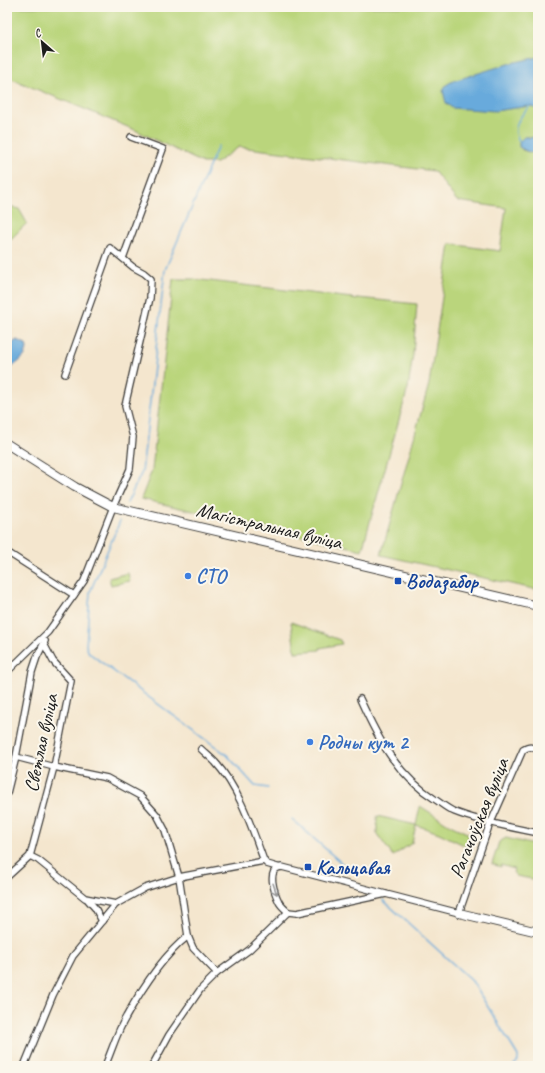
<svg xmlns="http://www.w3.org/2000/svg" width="545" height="1073" viewBox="0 0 545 1073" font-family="Caveat,sans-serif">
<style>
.green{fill:#bad57b;stroke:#6b784c}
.water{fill:#67aadc;stroke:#42637c}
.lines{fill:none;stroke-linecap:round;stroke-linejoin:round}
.stream{stroke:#67aadc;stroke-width:1.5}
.street-casing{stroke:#3c3a37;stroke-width:8}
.secondary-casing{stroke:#3c3a37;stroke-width:10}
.street{stroke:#fff;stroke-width:5.5}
.secondary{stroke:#fff;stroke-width:8}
.oneway{stroke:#999}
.shop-dot{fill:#3f7fe0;stroke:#fbf7ec;stroke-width:1.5}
.transit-dot{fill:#1a4fb4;stroke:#fbf7ec;stroke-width:1.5}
.labels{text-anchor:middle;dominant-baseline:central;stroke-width:4;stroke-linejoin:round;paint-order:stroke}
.street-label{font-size:20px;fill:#1c1c1c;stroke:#fbf7ec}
.shop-label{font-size:20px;font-weight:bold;fill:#366cbe;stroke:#fbf7ec;text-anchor:start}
.transit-label{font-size:20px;font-weight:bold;fill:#164399;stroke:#fbf7ec;text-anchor:start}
</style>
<rect width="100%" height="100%" fill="#fbf7ec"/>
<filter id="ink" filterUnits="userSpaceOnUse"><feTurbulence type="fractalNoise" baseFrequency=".025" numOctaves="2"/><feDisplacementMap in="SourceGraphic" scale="8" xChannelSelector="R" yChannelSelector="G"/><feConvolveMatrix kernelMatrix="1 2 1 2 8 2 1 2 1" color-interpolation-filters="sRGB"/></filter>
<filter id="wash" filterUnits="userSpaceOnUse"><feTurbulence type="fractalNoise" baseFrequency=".012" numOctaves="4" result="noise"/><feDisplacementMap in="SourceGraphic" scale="16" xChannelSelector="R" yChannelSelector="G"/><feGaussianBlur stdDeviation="0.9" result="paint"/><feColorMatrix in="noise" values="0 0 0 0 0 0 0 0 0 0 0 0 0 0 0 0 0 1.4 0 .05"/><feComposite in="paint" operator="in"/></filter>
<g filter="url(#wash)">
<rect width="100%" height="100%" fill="#f4e6ce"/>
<g class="green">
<path d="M7,7H538V138L528,137H524L522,150L538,154V590L381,555L429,384L450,244L500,251L506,208L457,201L434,171L239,147L216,163H203L135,130L7,77Z"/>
<path d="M7,205L19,209L27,223L7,243Z"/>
<path d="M173,279H193L352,298V299L357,300L358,298L417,304L413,354L408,388L362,550L141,499L152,470Z"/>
<path d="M128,573L130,581L111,585L109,578Z"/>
<path d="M291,622L340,640L342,644L320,648V650L295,652Z"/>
<path d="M420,806L450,825L467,833L469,837L466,846L439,833L416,825L412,843L393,856L377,834V816L416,825Z"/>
<path d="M506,838L538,846V865L535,878L532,879L516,876L513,872L514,869L501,865V867L492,864L499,842Z"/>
</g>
<g class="water">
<path d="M538,57V111L535,108L530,106L495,111L452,108L446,103L443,91L446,85L453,81L511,63Z"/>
<path d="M524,137H528L538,138V154L526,151L519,147V142Z"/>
<path d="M17,340L26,344C31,357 14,364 7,371C7,360 5,346 17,340Z"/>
</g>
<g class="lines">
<g class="stream">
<path d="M520,142C510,128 520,116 530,106"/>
<path d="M127,503L142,472L165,270L218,146"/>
<path d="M120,521L90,592L86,646L89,653L227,755L255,786L268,788"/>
<path d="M292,819L347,868"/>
<path d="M383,900L472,981L518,1056V1061L513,1066"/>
</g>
</g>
</g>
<g filter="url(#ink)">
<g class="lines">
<g class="street-casing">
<g id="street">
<path d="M123,258L163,149L131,137"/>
<path d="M7,552L74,595"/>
<path d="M7,672L48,632L84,581L113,507L130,469L133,437L125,406L150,298L151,279L144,273L133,267L110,248L65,374"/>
<path d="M360,699C379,741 397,775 436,800C442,804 448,809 455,812C481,822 510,827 538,833"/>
<path d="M201,749C205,753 210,757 215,762C239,788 252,828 264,861"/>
<path d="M16,757L54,767L107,778L140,796L157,815L165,830L179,877L188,936L193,948L217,973"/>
<path d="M7,793L16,757L32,672L37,657L45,641"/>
<path d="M30,856L38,860L85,898L116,904"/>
<path d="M264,861L267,864L277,867"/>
<path d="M7,877L30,856L54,767L71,681L53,661L44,644"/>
<path d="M386,894L297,913L288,912C285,909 281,906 279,902C275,894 265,868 282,867L459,913L488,829L523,750C530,746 532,747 538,750"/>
<path d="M87,899L95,908L102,921"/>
<path d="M24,1066L53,995L73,956L116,904L145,888L179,877L264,861"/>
<path d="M105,1066C112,1050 117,1032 126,1017C141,990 164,955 188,936"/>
<path d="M152,1066L169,1035L200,990L217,973L249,950L288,912"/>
</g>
</g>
<g class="secondary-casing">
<g id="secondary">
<path d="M7,444L75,487L113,507L538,606"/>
<path d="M459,913L538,932"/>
</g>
</g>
<use href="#street" class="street"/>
<use href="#secondary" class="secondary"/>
</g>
<defs><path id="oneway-shaft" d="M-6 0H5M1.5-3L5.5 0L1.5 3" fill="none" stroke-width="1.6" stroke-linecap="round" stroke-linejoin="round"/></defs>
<use class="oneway" href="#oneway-shaft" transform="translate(275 889) rotate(71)"/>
</g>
<g class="shop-dot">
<circle cx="188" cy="576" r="4"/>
<circle cx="310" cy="742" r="4"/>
</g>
<g class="transit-dot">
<rect x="394" y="577" width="8" height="8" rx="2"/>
<rect x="304" y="863" width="8" height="8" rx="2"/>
</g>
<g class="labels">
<g class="street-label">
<text transform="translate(269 526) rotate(13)">Магістральная вуліца</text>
<text transform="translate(41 743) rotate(-78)">Светлая вуліца</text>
<text transform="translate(479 818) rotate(-68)">Рагачоўская вуліца</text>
</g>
<g class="shop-label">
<text x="196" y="576">СТО</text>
<text x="318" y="742">Родны кут 2</text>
</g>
<g class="transit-label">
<text x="406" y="581">Водазабор</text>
<text x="316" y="867">Кальцавая</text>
</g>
</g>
<rect width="545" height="1073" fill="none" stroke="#fbf7ec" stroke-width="24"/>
<g transform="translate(42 42) rotate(332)" stroke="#fbf7ec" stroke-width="3" paint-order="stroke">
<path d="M0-3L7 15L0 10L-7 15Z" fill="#1c1c1c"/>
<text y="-6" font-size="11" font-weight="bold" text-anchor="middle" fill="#1c1c1c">С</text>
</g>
</svg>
